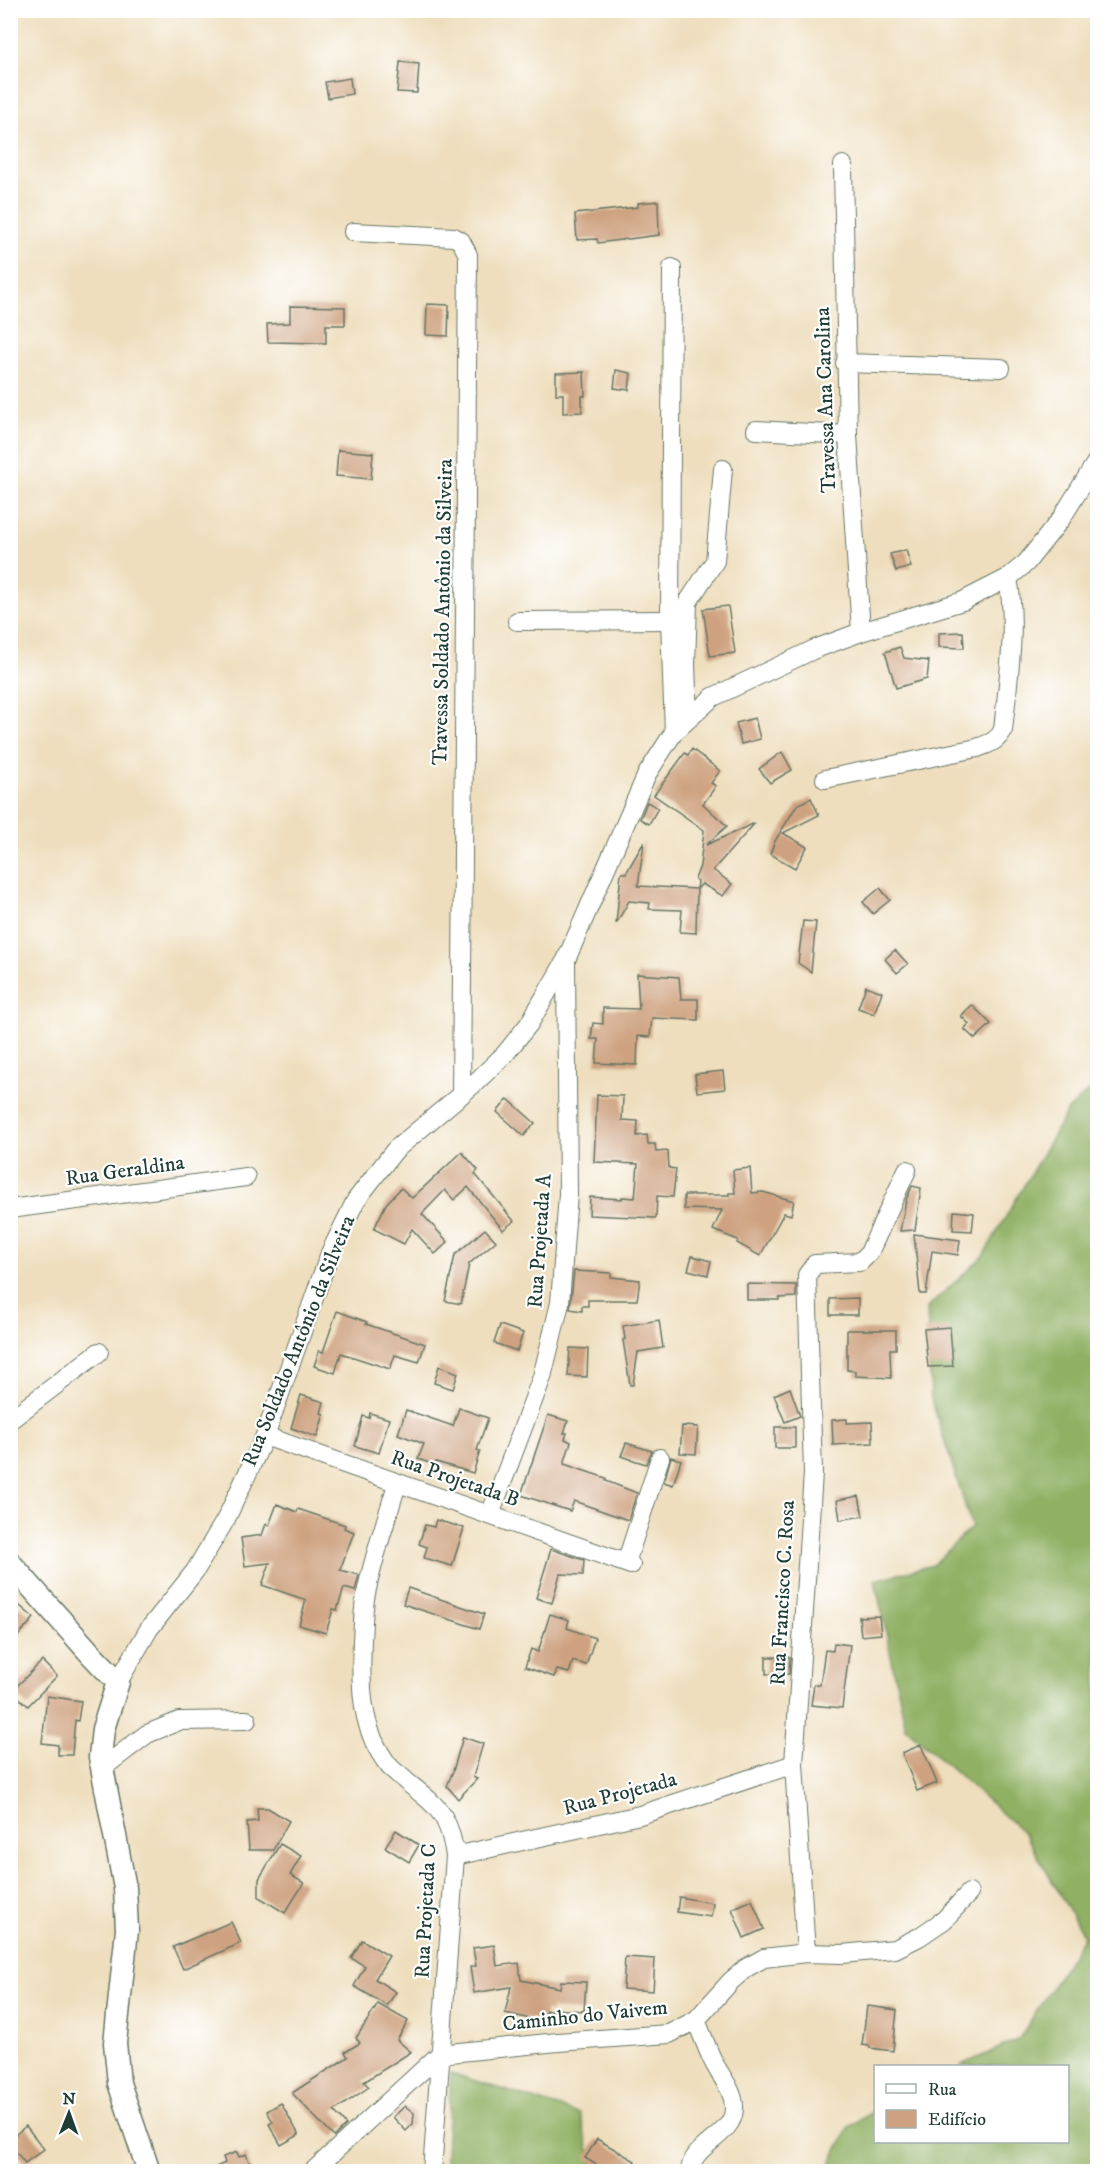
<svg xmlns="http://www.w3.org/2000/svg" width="1108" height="2182" viewBox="0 0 1108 2182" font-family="'IM FELL DW Pica',serif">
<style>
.forest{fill:#90b064;stroke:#58764c;stroke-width:1.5}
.building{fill:#cea280}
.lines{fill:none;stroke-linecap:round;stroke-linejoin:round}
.minor-casing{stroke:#677564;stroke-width:20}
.tertiary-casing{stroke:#677564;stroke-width:25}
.minor{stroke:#fff;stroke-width:18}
.tertiary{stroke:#fff;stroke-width:22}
.labels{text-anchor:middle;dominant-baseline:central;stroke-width:4.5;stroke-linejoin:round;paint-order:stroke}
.street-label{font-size:21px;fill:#1f3d34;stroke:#fff}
</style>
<rect width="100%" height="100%" fill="#fff"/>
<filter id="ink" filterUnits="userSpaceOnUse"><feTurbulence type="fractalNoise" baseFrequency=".0167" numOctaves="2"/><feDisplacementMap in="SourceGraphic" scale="12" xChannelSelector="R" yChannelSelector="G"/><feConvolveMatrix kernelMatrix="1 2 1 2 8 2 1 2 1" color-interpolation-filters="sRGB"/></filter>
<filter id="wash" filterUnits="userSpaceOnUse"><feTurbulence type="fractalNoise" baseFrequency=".008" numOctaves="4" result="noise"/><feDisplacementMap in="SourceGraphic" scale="24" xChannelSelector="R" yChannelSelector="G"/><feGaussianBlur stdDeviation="1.35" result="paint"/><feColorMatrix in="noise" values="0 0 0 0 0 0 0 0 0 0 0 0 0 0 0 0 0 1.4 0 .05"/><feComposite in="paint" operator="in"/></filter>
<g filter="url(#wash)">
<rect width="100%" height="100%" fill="#eedebd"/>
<g class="forest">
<path d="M1097,1083V2171L826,2172L849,2127L875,2110L876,2142H1068V2066H960L1019,2039L1084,1936L1025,1834L906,1728L875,1580L933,1565L972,1527L931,1398L927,1308L983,1256L1068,1110Z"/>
<path d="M451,2073L580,2114L594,2171L445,2172Z"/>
</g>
<g id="blocks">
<g class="building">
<path d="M400,62L419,64L417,93L397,92Z"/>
<path d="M350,78L352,94L328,98L325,82Z"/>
<path d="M658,201L659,235L598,243L597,239L577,240L575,214L638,207V203Z"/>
<path d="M427,304L449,305L448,336L426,335Z"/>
<path d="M290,306L345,307V325H326V343L268,342L267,324L290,323Z"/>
<path d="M616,370L631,373L629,390L614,388Z"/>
<path d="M584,372L585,396H582V412L563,413V394H556V373Z"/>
<path d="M338,450L373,453L371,479L336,476Z"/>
<path d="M906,550L911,567L896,571L890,554Z"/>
<path d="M728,606L735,653L710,656L703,609Z"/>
<path d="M963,632L964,648L939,647V633Z"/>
<path d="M900,647L904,658L929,661L927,679L896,688L885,652Z"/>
<path d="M755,718L760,739L741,744L736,723Z"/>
<path d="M692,749L720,771L711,783L716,786L703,804L727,826L706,845L755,823L713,870L732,884L723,896L702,884L697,889L696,933L680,932L682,910L649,909L650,903L629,901L616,924L621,873H626L644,842L638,886L697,889L698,881L695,879L700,866L704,830L654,795L685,753L688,755Z"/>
<path d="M782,752L792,770L770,783L759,769Z"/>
<path d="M811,798L819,815L783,833L807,847L795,868L770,854L775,841L797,805Z"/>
<path d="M647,802L658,808L649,824L640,819Z"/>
<path d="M880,888L890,900L873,914L863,902Z"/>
<path d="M803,921L816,922L811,972L798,963Z"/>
<path d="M895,950L908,964L897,973L885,959Z"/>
<path d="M637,974L679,977L681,999H698V1020L652,1018L650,1037L638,1036L637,1065L596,1063L598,1039H591L593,1023L603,1024V1008L639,1009Z"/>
<path d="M866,986L882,992L874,1014L858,1008Z"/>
<path d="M972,1005L991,1024L975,1039L964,1029L969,1024L961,1016Z"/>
<path d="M723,1071L725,1089L697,1092L695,1074Z"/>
<path d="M597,1095L623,1096L622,1120L638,1121L637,1136L647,1135L648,1144H655L656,1152L668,1151L669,1168L676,1169L673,1197L657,1196L656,1218L589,1215L590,1197L622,1199V1197L635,1198L638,1164L594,1162Z"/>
<path d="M508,1099L535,1123L524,1136L497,1112Z"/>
<path d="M462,1152L478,1170L475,1174L514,1221L503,1230L468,1187L454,1200L445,1190L422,1214L448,1242L435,1254L412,1229L404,1244L374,1229L386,1204L401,1188L412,1198Z"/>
<path d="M750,1168L752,1193L763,1192L794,1201L791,1215L784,1213L760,1256L737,1243L738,1240L713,1230L722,1210L684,1209V1195H729V1193H735L733,1170Z"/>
<path d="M912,1186L921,1188L915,1230L900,1231L906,1200Z"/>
<path d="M954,1211L974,1213L972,1231L953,1230Z"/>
<path d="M485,1229L496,1241L469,1264L461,1304L445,1301L455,1255Z"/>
<path d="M914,1234L960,1240L958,1255L932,1251L926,1294H920Z"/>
<path d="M692,1256L711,1261L708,1275L688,1270Z"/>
<path d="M574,1271L611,1273V1277L640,1280L637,1300H588V1306H582V1311L570,1309Z"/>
<path d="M747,1284L796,1285V1297L779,1298V1300H747Z"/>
<path d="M858,1298V1315H830V1299Z"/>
<path d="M337,1311L367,1322L366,1324L425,1344L419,1362L395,1355L390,1369L341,1353L335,1373L314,1366L319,1351L323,1352Z"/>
<path d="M659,1320L663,1348L638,1352L633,1385H630L623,1340L625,1339L623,1326Z"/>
<path d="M500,1325L523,1333L517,1351L494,1343Z"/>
<path d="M950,1327L953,1366L928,1367L924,1329Z"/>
<path d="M847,1330H896V1349H890L891,1378L855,1376V1371L847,1370Z"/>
<path d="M570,1348L588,1349L587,1377L568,1376Z"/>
<path d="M439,1366L458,1373L453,1389L434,1383Z"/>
<path d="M790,1388L800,1416L785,1422L774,1395Z"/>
<path d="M301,1395L324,1402L321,1413L324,1414L317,1437L291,1428Z"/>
<path d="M459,1408L488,1418L477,1450L480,1451L473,1473L436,1462L435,1465L418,1459L424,1444L398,1434L406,1410L453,1426Z"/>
<path d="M370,1413L389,1419L379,1453L355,1446L363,1416L369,1418Z"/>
<path d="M548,1415L568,1421L564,1433H567L565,1439L571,1442L564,1464L606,1478V1481L637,1493L628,1520L574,1501L570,1511L521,1495Z"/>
<path d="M847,1419V1423L872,1422L873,1443L833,1445L832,1420Z"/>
<path d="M682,1426L698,1427L696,1454L680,1453Z"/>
<rect x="775" y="1427" width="20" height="21"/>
<path d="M626,1443L652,1451L646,1464L621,1456Z"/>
<path d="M671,1457L681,1460L673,1485L664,1482Z"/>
<path d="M859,1496L863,1516L840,1520L837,1500Z"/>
<path d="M277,1504L297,1512L298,1509L345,1525L344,1528L354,1532L340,1570L359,1575L355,1591L344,1588L337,1610L333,1609L326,1633L299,1625L306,1600L262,1585L270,1563L245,1566L241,1538L262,1535L266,1524L269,1525Z"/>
<path d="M436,1520L464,1528L452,1566L424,1558L427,1547L419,1544L425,1525L434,1527Z"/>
<path d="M551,1549L584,1560L583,1575L560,1574L552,1603L536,1598Z"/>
<path d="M408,1588L484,1614L479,1629L403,1604Z"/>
<path d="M20,1606L34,1618L10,1645V1617Z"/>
<path d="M550,1614L569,1620L567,1628L595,1638L586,1665L573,1661L569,1673L557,1670L554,1677L525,1667L531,1649L538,1652Z"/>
<path d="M879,1616L881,1634L861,1636L859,1617Z"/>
<path d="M834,1643L850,1645L842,1708L811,1705L814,1684L820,1685L825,1650L833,1651Z"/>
<path d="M766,1657H790L789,1674H766Z"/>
<path d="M42,1661L57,1676L28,1706L12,1691Z"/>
<path d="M47,1696L81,1701L78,1721L75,1720L72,1755H58V1745L42,1743Z"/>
<path d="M463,1737L483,1744L473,1777L477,1779L458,1799L447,1786L453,1771Z"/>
<path d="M921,1745L937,1783L917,1791L902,1753Z"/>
<path d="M257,1808H268L289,1821L273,1850H249L247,1822L258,1821Z"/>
<path d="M396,1830L419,1845L409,1862L385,1847Z"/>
<path d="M280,1844L301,1856L290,1875L304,1883L285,1913L259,1897V1879Z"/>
<path d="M679,1897L713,1903L711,1917L677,1912Z"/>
<path d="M752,1900L764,1929L744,1938L732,1909Z"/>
<path d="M231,1922L241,1943L183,1969L173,1947Z"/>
<path d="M362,1940L389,1956L375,1979L396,1992L387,2006L354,1986L365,1966L351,1958Z"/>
<path d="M494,1945L497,1966L519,1963L521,1980L560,1988L561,1981L586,1982L584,2011L551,2009V2012L546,2010L543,2022L505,2013L511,1987L474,1993L470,1967L476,1966L473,1948Z"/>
<path d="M625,1957L655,1959L653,1991L623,1989Z"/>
<path d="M378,2004L408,2021L397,2040L411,2052L364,2082L369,2087L334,2111L346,2125L334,2137L292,2093L348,2057L345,2052L360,2043L356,2038Z"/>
<path d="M867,2006L897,2010L893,2051L870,2048V2046L862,2045Z"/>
<path d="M281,2103L299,2135L281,2145L269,2124L273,2122L267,2111Z"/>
<path d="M405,2106L414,2113L413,2124L406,2131L393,2117Z"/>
<path d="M26,2126L44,2149L25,2163L10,2145V2139Z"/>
<path d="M597,2139L635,2161L629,2172H608L585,2158Z"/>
<path d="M237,2152L239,2157L246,2154L253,2172H205L225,2163L223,2157Z"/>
</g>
</g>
</g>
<g filter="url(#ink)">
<use href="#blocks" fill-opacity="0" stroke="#677564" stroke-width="1.5"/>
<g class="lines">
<g class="minor-casing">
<g id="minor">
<path d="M843,165L848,435L861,632"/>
<path d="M353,232L454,237L461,241L468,255L461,1095"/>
<path d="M672,268L670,620L674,732"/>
<path d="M845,363L1001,368"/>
<path d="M756,430L848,435"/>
<path d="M517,621L670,620"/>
<path d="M688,719L686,665L688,602L715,561L723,469"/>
<path d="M825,779L977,748C988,744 997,742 1003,730C1008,681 1017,627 1008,578"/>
<path d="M10,1209L246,1177"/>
<path d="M10,1420L99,1352"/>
<path d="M265,1436L631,1565"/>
<path d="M397,1484C386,1522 372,1560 365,1599C363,1613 363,1627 362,1640C360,1685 360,1731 390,1767C395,1772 402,1777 407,1782C438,1807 449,1814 455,1856L432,2172"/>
<path d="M490,1515L542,1377L560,1303L568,1194L566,962"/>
<path d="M626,1563L660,1458"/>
<path d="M118,1682L149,1629L195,1571L226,1519L265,1436L330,1253L356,1200L395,1150L476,1082L505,1054L529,1024L566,960L647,774L674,732L713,697L815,649L861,632L963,601L1008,578L1026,563L1061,519L1098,459"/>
<path d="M101,1769L147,1734L179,1721L247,1720"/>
<path d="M455,1856L640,1815L794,1764"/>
<path d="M806,1953L794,1764L813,1473L807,1275L815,1264L860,1262L869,1253L907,1170"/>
<path d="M312,2172L440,2054L558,2042L669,2034L696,2020L731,1981L746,1968L764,1958L806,1953L842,1954L895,1949L919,1937L944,1920L969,1893"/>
<path d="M690,2172C691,2144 733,2137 734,2109C735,2092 721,2077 714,2063C707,2049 702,2034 696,2020"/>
</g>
</g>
<g class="tertiary-casing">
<path id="tertiary" d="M10,1563L91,1654L118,1682L103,1729L100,1757L125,1888L127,1930L115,2043L119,2083L149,2172"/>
</g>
<use href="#minor" class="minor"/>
<use href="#tertiary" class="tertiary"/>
</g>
</g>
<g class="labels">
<g class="street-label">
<text transform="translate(826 400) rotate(-92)">Travessa Ana Carolina</text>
<text transform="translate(443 612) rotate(-89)">Travessa Soldado Antônio da Silveira</text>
<text transform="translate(125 1171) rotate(-8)">Rua Geraldina</text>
<text transform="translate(540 1241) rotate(-86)">Rua Projetada A</text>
<text transform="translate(299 1341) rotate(-68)">Rua Soldado Antônio da Silveira</text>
<text transform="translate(455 1479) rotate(19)">Rua Projetada B</text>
<text transform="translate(783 1593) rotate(-87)">Rua Francisco C. Rosa</text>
<text transform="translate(620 1794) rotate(-15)">Rua Projetada</text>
<text transform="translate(426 1911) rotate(-87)">Rua Projetada C</text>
<text transform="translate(585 2016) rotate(-6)">Caminho do Vaivem</text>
</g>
</g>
<rect width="1108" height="2182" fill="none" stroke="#fff" stroke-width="36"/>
<rect x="874" y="2065" width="195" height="78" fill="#ffffff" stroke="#a5b1ae" stroke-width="1.5"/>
<rect x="886" y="2084" width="30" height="9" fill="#ffffff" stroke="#a5b1ae" stroke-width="1.5"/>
<text x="928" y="2095" font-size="18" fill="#1f3d34">Rua</text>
<rect x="886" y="2110" width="30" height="18" fill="#cea280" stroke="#a5b1ae" stroke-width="1.5"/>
<text x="928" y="2125" font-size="18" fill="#1f3d34">Edifício</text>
<g transform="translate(69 2113) rotate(1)" stroke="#ffffff" stroke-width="4.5" paint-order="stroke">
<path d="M0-4.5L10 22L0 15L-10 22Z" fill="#1f3d34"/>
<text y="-9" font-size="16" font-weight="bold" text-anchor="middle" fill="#1f3d34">N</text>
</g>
</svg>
